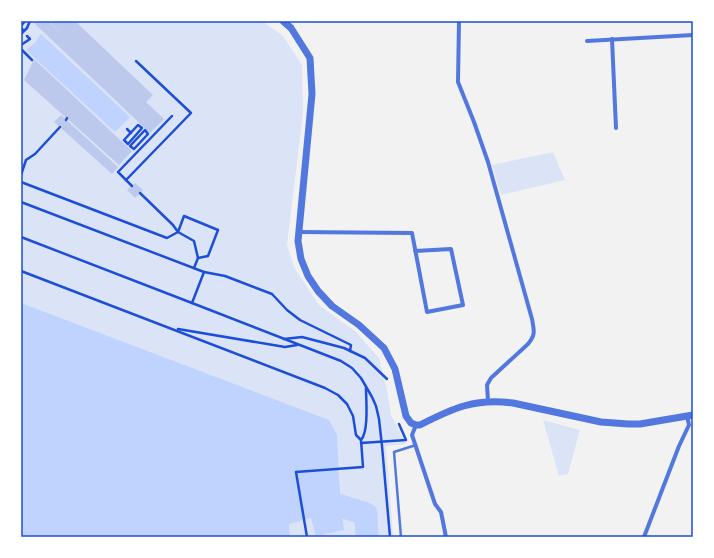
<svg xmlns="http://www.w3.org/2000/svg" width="714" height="558" viewBox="0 0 714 558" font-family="Georgia,serif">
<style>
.green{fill:#dbe4f7}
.water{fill:#bfd3fe}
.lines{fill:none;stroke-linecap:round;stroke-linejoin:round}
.river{stroke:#bfd3fe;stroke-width:23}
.building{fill:#bdc9ec}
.path{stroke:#1d4ed8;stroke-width:2.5}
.service{stroke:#5277de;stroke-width:2.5}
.minor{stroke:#5277de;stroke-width:4}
.tertiary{stroke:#5277de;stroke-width:7}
.neatline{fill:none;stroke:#1d4ed8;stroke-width:1.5}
</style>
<rect width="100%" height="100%" fill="#f2f2f2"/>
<g class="green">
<path d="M21,21H262L283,36L302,65L303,113L287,245L295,269L319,305L356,332L379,358L387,390L391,415L406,444L386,446L393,537H21Z"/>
<path d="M553,152L565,180L501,195L492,165Z"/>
<path d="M543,420L580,430L568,474L559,476Z"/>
</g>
<g class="water">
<path d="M41,34L130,117L115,132L26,50L35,43Z"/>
<path d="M21,303L313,414L329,420L337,435L339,478L341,505L344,530L316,536L311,518L289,524L290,537H21Z"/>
</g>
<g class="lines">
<path class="river" d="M311,502H328L366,514L367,537"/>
</g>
<g class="building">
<path d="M33,21H48L64,36L49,21H75L153,95L146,102L164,119L150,133L34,23Z"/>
<path d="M34,59L132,151L119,165L24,80Z"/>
<path d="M61,115L118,167L112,174L54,122Z"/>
<path d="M135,183L143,190L135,198L127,190Z"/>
</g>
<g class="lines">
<g class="path">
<path d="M21,26L25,21"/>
<path d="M21,28L23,30"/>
<path d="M21,34L27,28L30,21"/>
<path d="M21,45L30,39L27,36"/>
<path d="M21,49L32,60"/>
<path d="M66,120L67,118"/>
<path d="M138,125L142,128L128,144L124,140Z"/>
<path d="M127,129L131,133"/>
<path d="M145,130L148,134L134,149L130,146Z"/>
<path d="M21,175L26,160L35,154L60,127"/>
<path d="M126,180L191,113L136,61"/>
<path d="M21,182L167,238L178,232L184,216L218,230L208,256L198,258"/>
<path d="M132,186L118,172L172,116"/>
<path d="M140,193L173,225L178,232L194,241L198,258L194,268"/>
<path d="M21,202L204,272L225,276L272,294L287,310L300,320L351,345L350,351"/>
<path d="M21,237L192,303L341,361L352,368L361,378L372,397L376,406L379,419L382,446L390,537"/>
<path d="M21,271L325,388L338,395L347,404L353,416L356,435L361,440L363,467L296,472L307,537"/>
<path d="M192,303L204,272"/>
<path d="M178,329L285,347L297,345"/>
<path d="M284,339L302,337L344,348L365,358L387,379"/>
<path d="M361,440C369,431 366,400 366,388"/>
<path d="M361,443L406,440L399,424"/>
</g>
<path class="service" d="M401,537L394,452L416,445"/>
<g class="minor">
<path d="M459,21L458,82L474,122L488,162L532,319C534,331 536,334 528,344L491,378L487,385L488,401"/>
<path d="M612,39L616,128"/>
<path d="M587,41L693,35"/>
<path d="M299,232L412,233L427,312L463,305L451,249L415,251"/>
<path d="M416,425L412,435L435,504L441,512L446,537"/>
<path d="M644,537L679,446L689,425L687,416"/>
</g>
<path class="tertiary" d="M283,21L291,28L310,58L312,94L298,241L301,259L308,276L318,291L332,306L359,325L384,348L395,369L406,416L411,423L416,425H420C453,408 475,398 513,403L601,422L628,424H640L693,415"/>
</g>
<rect width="714" height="558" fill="none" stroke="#ffffff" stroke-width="44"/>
<rect x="22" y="22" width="670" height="514" class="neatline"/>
</svg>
